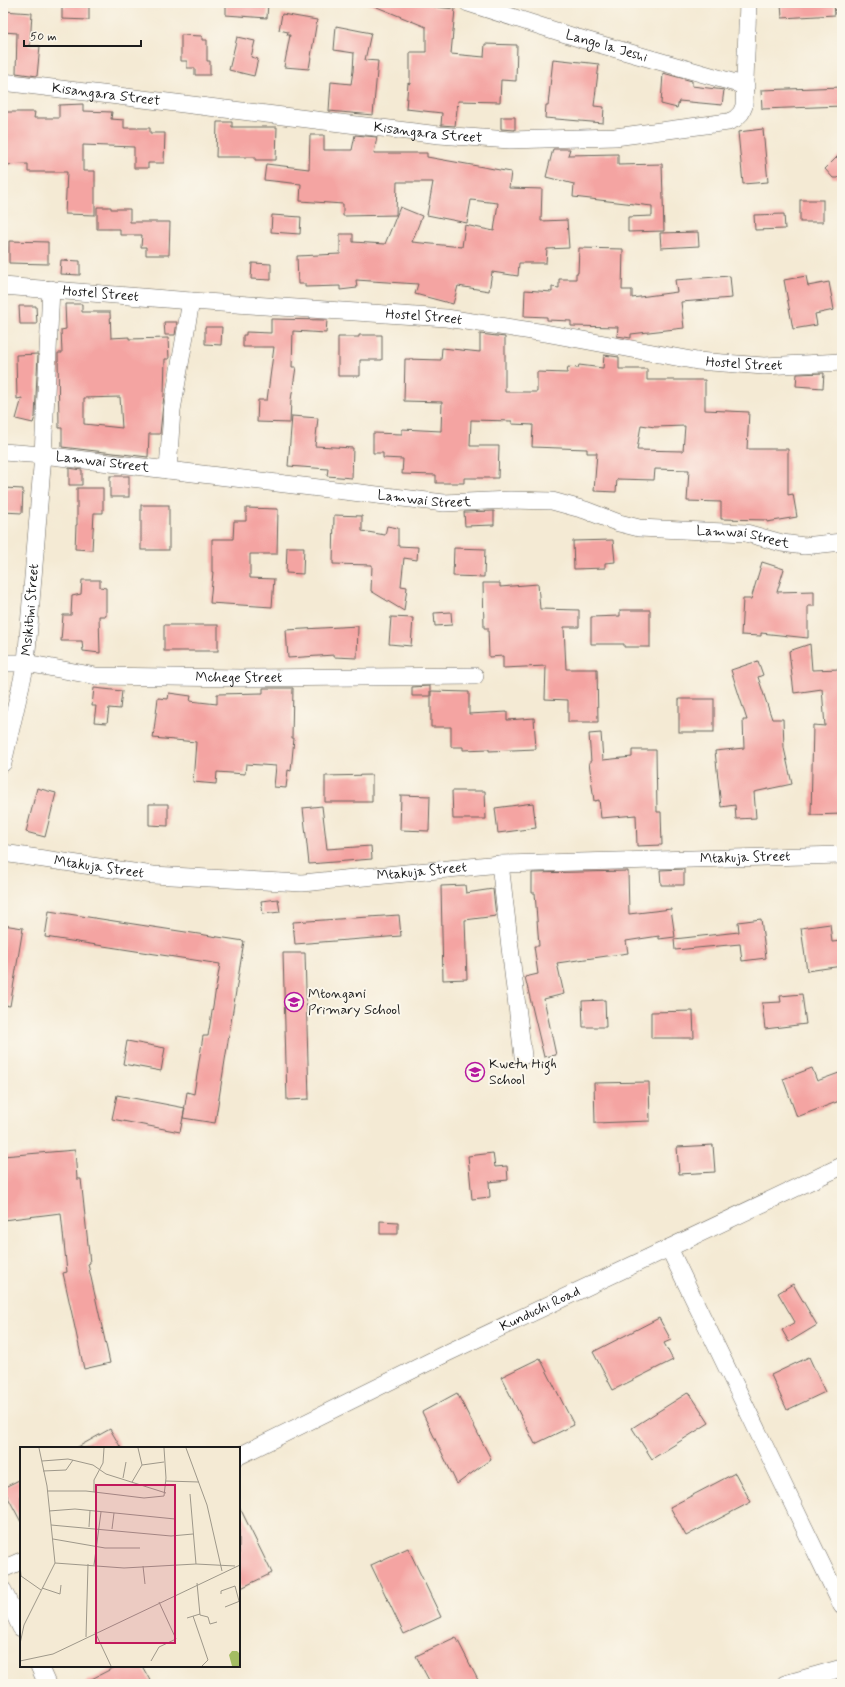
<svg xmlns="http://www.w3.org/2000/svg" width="845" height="1687" viewBox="0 0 845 1687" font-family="Mynerve,sans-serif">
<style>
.building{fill:#f4a4a2;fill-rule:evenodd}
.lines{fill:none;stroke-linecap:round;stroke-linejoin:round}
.street-casing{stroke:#68645c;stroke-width:18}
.street{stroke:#fff;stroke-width:17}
.labels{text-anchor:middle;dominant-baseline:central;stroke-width:4;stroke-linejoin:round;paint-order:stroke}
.street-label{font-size:14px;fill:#1c1c1c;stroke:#fbf7ec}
.poi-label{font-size:14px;fill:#1c1c1c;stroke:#fbf7ec;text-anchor:start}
.inset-road{fill:none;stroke:#9e988a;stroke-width:1}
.view{fill:#c2185b;fill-opacity:0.15;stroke:#c2185b;stroke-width:2}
.inset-edge{fill:none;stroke:#1c1c1c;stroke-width:2}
</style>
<rect width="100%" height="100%" fill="#fbf7ec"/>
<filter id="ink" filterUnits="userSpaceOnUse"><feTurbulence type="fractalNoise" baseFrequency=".025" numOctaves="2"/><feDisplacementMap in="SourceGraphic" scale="8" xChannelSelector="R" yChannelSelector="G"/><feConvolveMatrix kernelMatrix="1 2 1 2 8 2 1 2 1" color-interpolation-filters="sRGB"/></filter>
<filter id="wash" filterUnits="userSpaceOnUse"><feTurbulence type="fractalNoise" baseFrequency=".012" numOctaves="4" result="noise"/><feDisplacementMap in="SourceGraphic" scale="16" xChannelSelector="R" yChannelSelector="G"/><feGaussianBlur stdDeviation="0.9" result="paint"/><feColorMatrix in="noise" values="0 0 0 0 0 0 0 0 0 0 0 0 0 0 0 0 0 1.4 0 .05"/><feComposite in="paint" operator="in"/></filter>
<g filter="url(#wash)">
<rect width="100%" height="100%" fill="#f4ead4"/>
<g id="blocks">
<g class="building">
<path d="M65,3L89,4V20L62,19V7H65Z"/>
<path d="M226,3H268L267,18L226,15Z"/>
<path d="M367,3H425L435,7L455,9L451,54L484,57L485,44L517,45L516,81L501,80L500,102L458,101L455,126L441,125L442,113L406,109L408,83L410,84V52H426V27Z"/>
<path d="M781,3H834L835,15L782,18Z"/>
<path d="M3,11L32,13L30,46H40L37,76L16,73L17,33L3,32Z"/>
<path d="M282,14L317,20L309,69L284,67L290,35H287L288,32L279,30Z"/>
<path d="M336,26L371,33L365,60L378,61L373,115L329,111L331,82L351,84L353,71L354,53L334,50Z"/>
<path d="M181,35L202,36V40H207V61H210V75H195V68H187V61H181Z"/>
<path d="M237,37L255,41L251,57L258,59L254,76L229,70Z"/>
<path d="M553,59L599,64L594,106L604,107L603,123L545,118L546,105H548Z"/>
<path d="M663,73L692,81V86L724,90L722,105L679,101L677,108L661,104Z"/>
<path d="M842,87V106L762,109L761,90Z"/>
<path d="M83,104V111L112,112L111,119L124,120V128H150V133H165L164,163H148V168H134V147L83,145V171H95V215L65,214L67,172H28V164L3,165V112H35L34,118H59V105Z"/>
<path d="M501,117H515V130L501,129Z"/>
<path d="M217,122H232V127H277L276,160H255V157H216Z"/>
<path d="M763,129L768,182L743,184L738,132Z"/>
<path d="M310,135H324V150H352L355,135L377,137L374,153H427V157L511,172L509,188L542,189L541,221L567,220L569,248L547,249L546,263H519L518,276L492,272L489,291L458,286L453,304L415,294L418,284L356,280L357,288L340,290V286L305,287V284H298L297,256L340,254V234H353V242L385,244L400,207L422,216L412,242L462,247L465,225L494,231L498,203L471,200L467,223L427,215L433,182H397L396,215L343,216V204L300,201L301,184L264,180L266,164L309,169Z"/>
<path d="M553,149H570L568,155L618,154V165L662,164L664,231L628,232V217L652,216V206L573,197L574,184L546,177Z"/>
<path d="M842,152V174L838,178H833L825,169Z"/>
<rect x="800" y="200" width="23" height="22"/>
<path d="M97,207H111V209H130V222H170L169,255H146V247H141L142,235H120V229H97Z"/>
<path d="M784,214L785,229L755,230L754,215Z"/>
<path d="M272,215L301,217L300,234L271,232Z"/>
<path d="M698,232L699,246L661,248L660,233Z"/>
<path d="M9,241L48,242V264L9,263Z"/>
<path d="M579,248L623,249L622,290H632V298L677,292L675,280L730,276L732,298L681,302L684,328L631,334V338L617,336L618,327L571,326V321L547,320V317L524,316L525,290L552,292V287L559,288V279H576V273H578Z"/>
<path d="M61,260L80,261V275L60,274Z"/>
<path d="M252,263L271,264V280L251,279Z"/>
<path d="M806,276L808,286L829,282L834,310L815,314L817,325L793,329L784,280Z"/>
<path d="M65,304H82V312H110L111,338L129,337V339L168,338L169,359H165L164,395L160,434H149L148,457L62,447V428H59L58,353H62L61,330L66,329ZM120,397L122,428L84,424V398Z"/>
<path d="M19,306H36L37,324H20Z"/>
<path d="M271,319L327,320L326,333L293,331L292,367H296L291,400L290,423L257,422L258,400H267L274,347H243V335H246V332L271,333Z"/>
<path d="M164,322H177L175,335H165Z"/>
<path d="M205,327H222L221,345L205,344Z"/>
<path d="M480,334L505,337V392H537V372L567,373L568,367L578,368L579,365L603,368L604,355L619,357V369H647V380H705V410L749,412L747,449H788V495L793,494L797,517L767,522V520L721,519V502L687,501L689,470L655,469L654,480L617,479L616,492L594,491L597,453H587V449L532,447L533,425L512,424V421L471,420L470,446H499L498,478H464V483H436V475L402,474L403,459L383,458V453H373V433L402,434V429L441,431L442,402L404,401L405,359L441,360L442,348L480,352ZM641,425L655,427L685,426L683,451L637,450Z"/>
<path d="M359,335H382V360H360V376H338V337H359Z"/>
<path d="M38,354L35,417L33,423L16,419L22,398L17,399L16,355Z"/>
<path d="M824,373L823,388L796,386L797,374Z"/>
<path d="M292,416L318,418L315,446L353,448L352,478L327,476L328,469L288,466Z"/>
<path d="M69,468L82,470V485H69Z"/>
<rect x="110" y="476" width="19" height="21"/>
<path d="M3,488L23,489L22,513L3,512Z"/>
<path d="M77,488H103V513H94L92,550L75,549L76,525H77Z"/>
<rect x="141" y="505" width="28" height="45"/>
<path d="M246,508L278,509L277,554H250V578L274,579L272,607L210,603L213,572H212V539H233L234,521H246Z"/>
<path d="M494,511V525L465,526L464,512Z"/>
<path d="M334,515L362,516V531L385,535L387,526L398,528V546L418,547L417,560L404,558L401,586L407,587L404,611L371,591L372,565L333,564Z"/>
<path d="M613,540L615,562L605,563V568L574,569L573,541Z"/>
<path d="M287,547H304L303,574L286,573Z"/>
<path d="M454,548L485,549L484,577L453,576Z"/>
<path d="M762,562L784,569L777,592L814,591V606H808V638L761,633V636L741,635L743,599H751Z"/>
<path d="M82,580H100V587L106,588V616H99L100,653L83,651L82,641H61L63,615H71L72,596L81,594Z"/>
<path d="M483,583H500V587L538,584L540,609L579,610V627H564L566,669H597L598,722H568V700L545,699L546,666L503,668V656L489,657L488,628H484Z"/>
<path d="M620,610H650V647H624V644H591V617L620,616Z"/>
<path d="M451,612L452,625L435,626L434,613Z"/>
<path d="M391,617L413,618L411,646L389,644Z"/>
<rect x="164" y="625" width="54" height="26"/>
<path d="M358,626L357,658L334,657V655L288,658L286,630Z"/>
<path d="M810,644L812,670L840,669L842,692V814L811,815L813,725L825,726L822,689L794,693L789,651Z"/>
<path d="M758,661L763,675L758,677L772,719H783L784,748L792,784L754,792L756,818L736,819L735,805L721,807L715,751L744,748L743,720H747L731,670Z"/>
<path d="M430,686V696H412V687Z"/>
<path d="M94,688L122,691L120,709L109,708L107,723L94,722L96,706H92Z"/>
<path d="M263,688H293L292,738H294L291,771L288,770L286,788L274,787L276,766L246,764L245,774L217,772L216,784L193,782L196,742L153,738L158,698L168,699L169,693L191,696L190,701L217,704V694L263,693Z"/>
<path d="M431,691L469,692V714L507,712V720L534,718L536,749L489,751V749L463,750V747H451V727H431Z"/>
<rect x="679" y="699" width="35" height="33"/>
<path d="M601,733L603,760L632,757V750H656L657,812H661L662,845L637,846L636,815L601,818L599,800L594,801L589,762H591L589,734Z"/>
<path d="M372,775V802H325V776Z"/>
<path d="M37,788L56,793L45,837L26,832Z"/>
<path d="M452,791H485L486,819H453Z"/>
<path d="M401,795L430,796L429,831L400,830Z"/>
<path d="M533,803L536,828L498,833L495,808Z"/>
<path d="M149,804H168V826L149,825Z"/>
<path d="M322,806L327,849L371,846L372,859L309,864L303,808Z"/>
<path d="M684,869V885H661L660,870Z"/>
<path d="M628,871L629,914L671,909L675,937L659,939V936L626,941L628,953L557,963L564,994L544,999L556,1055L544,1057L525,977L538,974L534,946H539L535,893H532V873Z"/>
<path d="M465,885L466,893L493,889L496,916L465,920L467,979L443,980L441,886Z"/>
<path d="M278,899L280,912L263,914L261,901Z"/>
<path d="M49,911L244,941L215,1123L183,1118L187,1092L194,1094L203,1036H208L220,964L45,937Z"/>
<path d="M399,915L401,936L295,944L293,922Z"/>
<path d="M761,919L766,958L742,961L740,944L675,950L674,939L739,932L738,922Z"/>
<path d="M830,924L832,942L842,941V966L807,971L801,928Z"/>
<path d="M3,925L23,928L10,1006L3,1005Z"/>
<path d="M283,953H305L309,1099L287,1100Z"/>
<path d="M802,994L806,1024L765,1029L762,1003L781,1002L780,996Z"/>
<path d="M605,1000L606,1027H583L582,1001Z"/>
<path d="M693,1011L694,1038H651V1012Z"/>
<path d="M127,1041L165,1048L161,1071L123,1064Z"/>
<path d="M812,1068L817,1081L839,1073L842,1081V1100L797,1117L783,1079Z"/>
<path d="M649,1082L650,1121L595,1123L594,1083Z"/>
<path d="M117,1095L185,1108L180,1132L112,1119Z"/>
<path d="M713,1145L715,1172L679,1174L677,1147Z"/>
<path d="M75,1150L77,1179H81L90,1263L88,1264L110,1363L84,1369L63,1273L67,1272L61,1213L3,1220V1156Z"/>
<path d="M493,1153L495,1167L507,1166L508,1180L489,1182L490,1197L472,1199L468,1156Z"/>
<path d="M380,1221L398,1222V1234H380Z"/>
<path d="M793,1284L817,1325L789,1342L782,1330L795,1322L778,1293Z"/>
<path d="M659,1318L671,1340L664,1343L673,1360L613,1390L593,1352Z"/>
<path d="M809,1357L825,1392L787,1410L771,1375Z"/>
<path d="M540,1358L574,1425L535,1444L501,1377Z"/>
<path d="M689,1392L709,1423L652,1459L632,1428Z"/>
<path d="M457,1393L491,1459L457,1484L422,1412Z"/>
<path d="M110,1429L121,1448H76Z"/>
<path d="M735,1473L751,1502L686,1536L670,1507Z"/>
<path d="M21,1479V1522L3,1488Z"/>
<path d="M239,1506L272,1573L239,1589Z"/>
<path d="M408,1548L441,1617L404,1634L371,1565Z"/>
<path d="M456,1637L480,1684H431L416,1656Z"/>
<path d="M117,1666H142L152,1684H82Z"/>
</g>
</g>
</g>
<g filter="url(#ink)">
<use href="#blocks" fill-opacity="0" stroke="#68645c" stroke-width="1"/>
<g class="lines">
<g class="street-casing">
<g id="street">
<path id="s1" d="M468,3L578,38L746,86"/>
<path id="s2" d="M3,82L439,135L510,140L615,137L728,122L735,119L741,113L744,106L748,3"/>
<path id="s3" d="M3,286L191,301L446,318L545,333L697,361L764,366L842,362"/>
<path id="s4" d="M3,452L43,455L444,503L510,500L552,501L585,510L619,523L639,528L746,533L782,543L804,546L842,542"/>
<path d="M168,470L172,410L191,301"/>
<path id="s5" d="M3,663H26L96,676L241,678L475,676"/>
<path id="s6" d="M3,763L26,663L43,455L51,289"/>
<path id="s7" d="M3,853L153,875L302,883L500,864L842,855"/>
<path d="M500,864L523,1056"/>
<path d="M669,1248L842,1606"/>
<path id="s8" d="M239,1456L447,1353L842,1166"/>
<path d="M3,1569L21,1561"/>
<path d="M3,1590L21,1628"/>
<path d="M39,1666L47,1684"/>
<path d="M785,1684L842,1668"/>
</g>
</g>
<use href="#street" class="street"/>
</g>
</g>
<defs>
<g id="school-ring" transform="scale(1)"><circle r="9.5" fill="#fbf7ec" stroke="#b5179e" stroke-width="1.5"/><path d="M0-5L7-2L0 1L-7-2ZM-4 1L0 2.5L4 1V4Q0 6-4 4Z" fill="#b5179e"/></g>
</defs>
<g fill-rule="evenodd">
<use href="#school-ring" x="294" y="1002"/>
<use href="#school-ring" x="475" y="1072"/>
</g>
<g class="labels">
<g class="street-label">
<text stroke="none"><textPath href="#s1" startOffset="145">Lango la Jeshi</textPath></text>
<text stroke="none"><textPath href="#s2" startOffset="104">Kisangara Street</textPath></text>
<text stroke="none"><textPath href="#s2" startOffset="428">Kisangara Street</textPath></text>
<text stroke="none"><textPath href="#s3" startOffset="98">Hostel Street</textPath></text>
<text stroke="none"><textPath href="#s3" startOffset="422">Hostel Street</textPath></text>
<text stroke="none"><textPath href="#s3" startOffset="746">Hostel Street</textPath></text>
<text stroke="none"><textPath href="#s4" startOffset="100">Lamwai Street</textPath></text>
<text stroke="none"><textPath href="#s4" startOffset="424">Lamwai Street</textPath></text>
<text stroke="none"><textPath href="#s4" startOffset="748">Lamwai Street</textPath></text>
<text stroke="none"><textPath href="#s6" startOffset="156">Msikitini Street</textPath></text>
<text stroke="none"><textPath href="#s5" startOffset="237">Mchege Street</textPath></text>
<text stroke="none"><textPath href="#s7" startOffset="745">Mtakuja Street</textPath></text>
<text stroke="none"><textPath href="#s7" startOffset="97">Mtakuja Street</textPath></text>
<text stroke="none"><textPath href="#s7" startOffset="421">Mtakuja Street</textPath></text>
<text stroke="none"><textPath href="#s8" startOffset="335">Kunduchi Road</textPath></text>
</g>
<g class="poi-label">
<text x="308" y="994">Mtongani<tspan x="308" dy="16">Primary School</tspan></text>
<text x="489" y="1064">Kwetu High<tspan x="489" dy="16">School</tspan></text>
</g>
</g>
<g transform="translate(20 1447)">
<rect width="220" height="220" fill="#f4ead4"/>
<path d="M212,204H217L220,207V219H212L209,208Z" fill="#a4bd63"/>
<path class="inset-road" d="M118,1L122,18M166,1L187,58L202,124M22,14L48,12L73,18L86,27L146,46M23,24L46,23L53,13M103,31L106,15M146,34L179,35M112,35L122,18L144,15M27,44H66L124,51L144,49L146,31L144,1M74,45V33L83,16L84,1M170,47L176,117M29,64L55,62L155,72M31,78L151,89L173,87M69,80L70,64M92,82L94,66M33,92L85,101H120M35,116L104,121L176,117L215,119M0,117L1,129L21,143M74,118L81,65M123,119L125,137M177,136L180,168L188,170L190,177L197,175M22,141L40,147L41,138M201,147V144L215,139L219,154M205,160L220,154M173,169L188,213L182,219M167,171L180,167M75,185L91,219M66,190L68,117M0,197L4,178L35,116L27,39L19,1M0,214L33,207L220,118M131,214L139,200L156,192L139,155"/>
<path class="view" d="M76,38H155V196H76Z"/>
<rect width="220" height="220" class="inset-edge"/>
</g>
<rect width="845" height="1687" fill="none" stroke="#fbf7ec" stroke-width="16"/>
<path d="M24 40v6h117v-6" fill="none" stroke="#1c1c1c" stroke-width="2"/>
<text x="30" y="40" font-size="12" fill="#1c1c1c" stroke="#fbf7ec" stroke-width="3" paint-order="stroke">50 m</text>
</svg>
